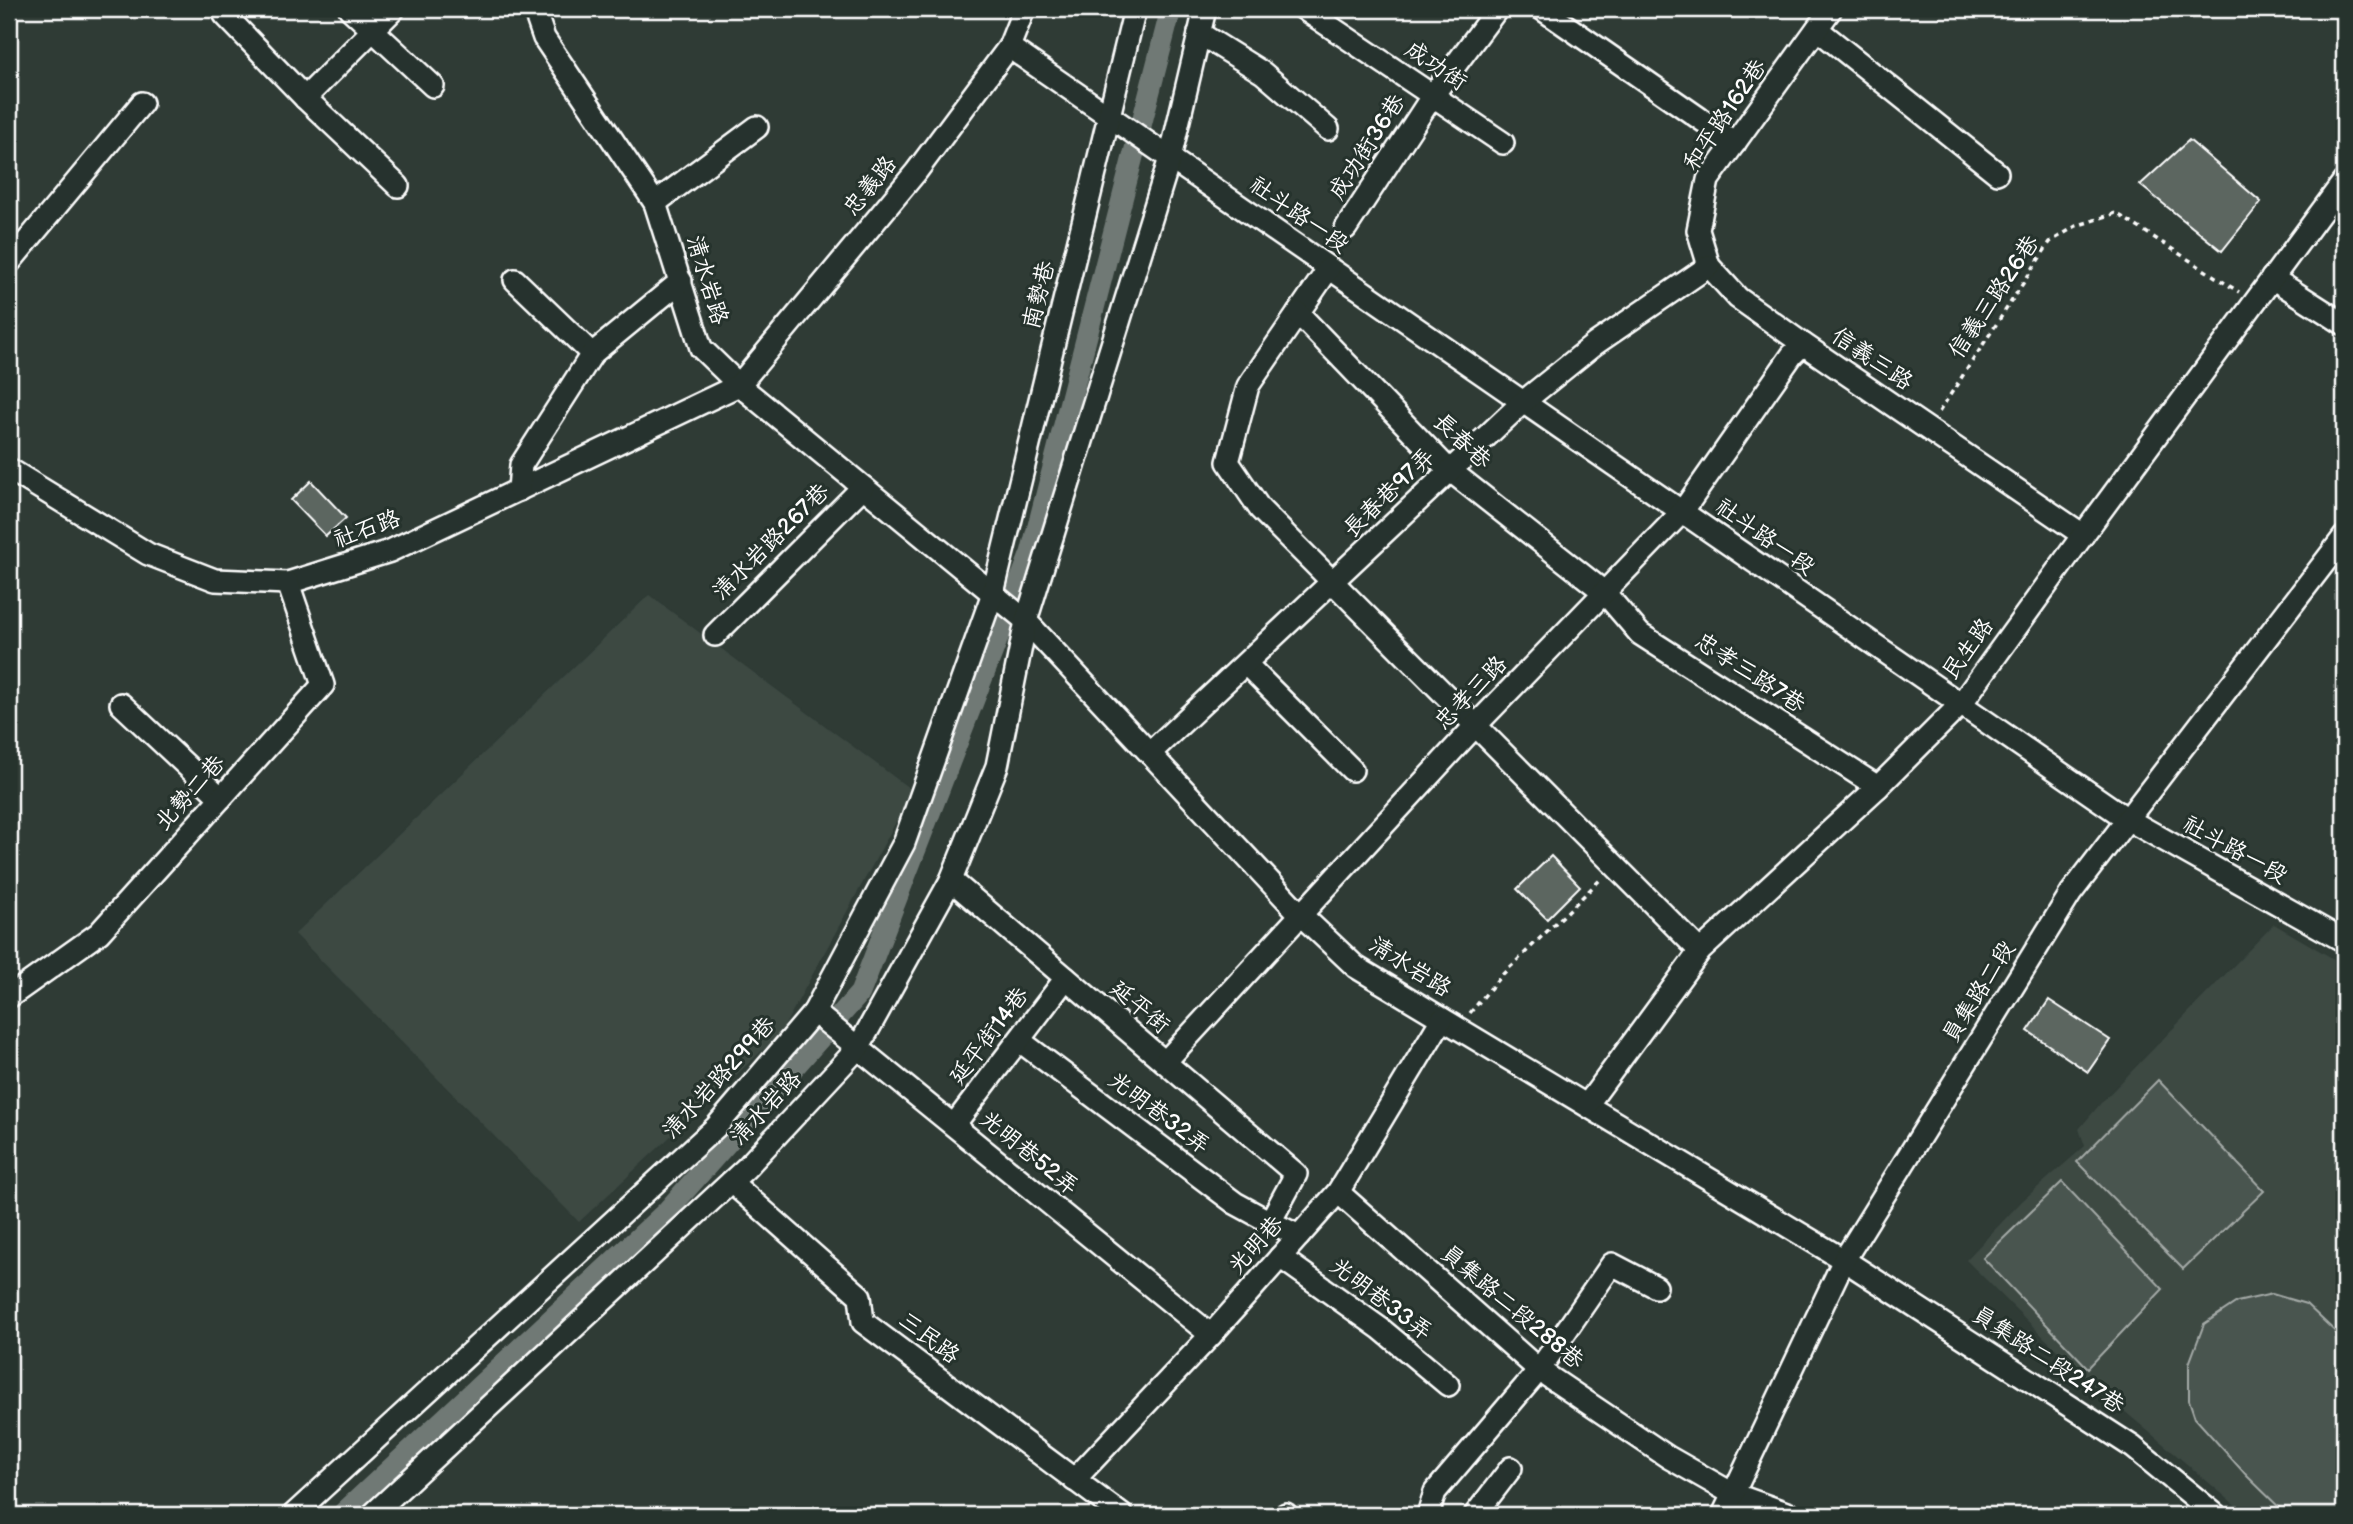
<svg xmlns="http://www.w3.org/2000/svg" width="2353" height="1524" viewBox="0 0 2353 1524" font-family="'Balsamiq Sans','LXGW WenKai TC',sans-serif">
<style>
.built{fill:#3c4842}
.green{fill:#4a544f;stroke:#a4aaa7;stroke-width:2}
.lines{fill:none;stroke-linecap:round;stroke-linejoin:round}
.canal{stroke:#707975;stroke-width:21}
.building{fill:#5b6661;stroke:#fff;stroke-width:2}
.minor-casing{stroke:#fff;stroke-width:26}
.path{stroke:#fff;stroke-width:3.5;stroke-dasharray:5 5;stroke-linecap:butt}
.minor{stroke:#26332d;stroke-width:21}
.labels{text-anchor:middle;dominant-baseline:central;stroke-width:6;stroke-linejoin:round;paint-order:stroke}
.street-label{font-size:23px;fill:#fff;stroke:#26332d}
</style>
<rect width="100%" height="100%" fill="#2f3b35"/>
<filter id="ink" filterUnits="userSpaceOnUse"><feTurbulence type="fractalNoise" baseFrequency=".0143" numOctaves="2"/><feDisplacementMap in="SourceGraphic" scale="14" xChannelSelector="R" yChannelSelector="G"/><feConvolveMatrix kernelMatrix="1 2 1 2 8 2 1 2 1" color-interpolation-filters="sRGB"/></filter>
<g filter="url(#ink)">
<g class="built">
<path d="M649,595L913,791L780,1034L579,1222L295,934Z"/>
<path d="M2274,924L2344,965V1515H2247L2084,1377L1966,1260L2022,1201L2085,1146L2079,1129L2101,1103Z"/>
</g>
<g class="green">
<path d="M2158,1080L2264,1191L2183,1269L2077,1162Z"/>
<path d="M2062,1182L2163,1289L2088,1368L1983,1258Z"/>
<path d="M2272,1294L2306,1304L2344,1340V1515H2287L2247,1476L2195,1418L2189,1400V1364L2204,1324L2237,1302Z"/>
</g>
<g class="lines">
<path class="canal" d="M341,1515L666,1212L860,993L1031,553L1171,9"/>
</g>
<g class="building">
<path d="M2189,140L2261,202L2222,251L2140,185Z"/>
<path d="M311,481L346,518L326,536L291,500Z"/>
<path d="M1551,856L1580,886L1547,919L1517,889Z"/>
<path d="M2049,1000L2110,1040L2088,1072L2028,1031Z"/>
</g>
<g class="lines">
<g class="minor-casing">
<g id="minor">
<path d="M350,9L433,86"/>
<path d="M534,9L544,38L655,203L701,348L739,385L1025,620L1301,915L1356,967L1844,1260L2133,1447L2216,1515"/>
<path d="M1304,9L1503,143"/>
<path d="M1542,9L1735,143"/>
<path d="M225,15L305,98L398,186"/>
<path d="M1817,29L1997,173"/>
<path d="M1199,33L1263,73L1328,129"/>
<path d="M1009,47L2127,819L2344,941"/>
<path d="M305,98L394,9"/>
<path d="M655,203L757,127"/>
<path d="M1346,228L1433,95L1497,9"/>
<path d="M9,263L142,103"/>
<path d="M1329,268L1248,386L1228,462L1260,509L1700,951"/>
<path d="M2272,278L2344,324"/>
<path d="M515,280L592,354"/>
<path d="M1298,313L1447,468L1604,592L1640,634L1878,787"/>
<path d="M1803,344L1738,298L1709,266L1698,230L1708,180L1831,9"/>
<path d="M9,469L148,554L215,580L288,583L390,551L739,385L916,172L1009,47L1024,9"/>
<path d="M519,490L521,465L592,354L681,281"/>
<path d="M715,635L863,487"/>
<path d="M1246,664L1352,770"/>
<path d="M121,704L221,798"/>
<path d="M1150,753L1523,402L1595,344L1709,266"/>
<path d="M951,880L1296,1174L1270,1222L1299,1236"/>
<path d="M9,997L99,933L323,685L288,583"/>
<path d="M814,1012L1211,1335"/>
<path d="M1020,1041L1235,1203L1270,1222"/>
<path d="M1165,1062L1476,725L1682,512L1792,355L1803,344L2083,535"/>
<path d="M1587,1105L1700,951L1878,787L1961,704L2083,535L2344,181"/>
<path d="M954,1125L1066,978"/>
<path d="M731,1182L860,1296L863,1322L1122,1515"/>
<path d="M1338,1192L1539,1370L1668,1457L1733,1494L1792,1515"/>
<path d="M1280,1257L1381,1329L1448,1385"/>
<path d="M1074,1480L1211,1335L1338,1192L1442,1019"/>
<path d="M293,1515L716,1127L814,1012L904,843L993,593L1135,9"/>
<path d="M372,1515L746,1168L858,1048L951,880L997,766L1026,621L1170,158L1205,9"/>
<path d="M1285,1515L1286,1514"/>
<path d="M1428,1515L1435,1492L1539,1370L1612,1264L1656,1287"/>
<path d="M1475,1515L1511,1468"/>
<path d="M1723,1515L1844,1260L2071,893L2344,537"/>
</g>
</g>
<g class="path">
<path d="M1939,412L2050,242L2076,226L2116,213L2239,292"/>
<path d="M1470,1013L1499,978L1601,879"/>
</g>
<use href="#minor" class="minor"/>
</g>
</g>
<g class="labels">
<g class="street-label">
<text transform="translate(1436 66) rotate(34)">成功街</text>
<text transform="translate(1725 115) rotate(-56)">和平路162巷</text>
<text transform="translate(1367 147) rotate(-57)">成功街36巷</text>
<text transform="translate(870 186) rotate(-51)">忠義路</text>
<text transform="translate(1299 215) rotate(35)">社斗路一段</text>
<text transform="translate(707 280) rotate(73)">清水岩路</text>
<text transform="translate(1039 295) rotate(-76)">南勢巷</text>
<text transform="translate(1994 297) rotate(-56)">信義三路26巷</text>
<text transform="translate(1872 359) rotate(34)">信義三路</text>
<text transform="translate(1462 441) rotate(43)">長春巷</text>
<text transform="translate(1389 493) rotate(-44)">長春巷97弄</text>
<text transform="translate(367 529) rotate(-20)">社石路</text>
<text transform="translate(1765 537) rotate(35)">社斗路一段</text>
<text transform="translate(771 542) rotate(-45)">清水岩路267巷</text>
<text transform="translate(1968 649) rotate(-54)">民生路</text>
<text transform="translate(1750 673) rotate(33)">忠孝三路7巷</text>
<text transform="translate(1471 693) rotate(-46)">忠孝三路</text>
<text transform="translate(190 793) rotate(-48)">北勢二巷</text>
<text transform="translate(2235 850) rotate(29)">社斗路一段</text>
<text transform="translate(1410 967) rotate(32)">清水岩路</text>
<text transform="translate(1979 992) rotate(-58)">員集路二段</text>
<text transform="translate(1140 1007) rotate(40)">延平街</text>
<text transform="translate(989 1036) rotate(-53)">延平街14巷</text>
<text transform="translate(719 1078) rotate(-48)">清水岩路299巷</text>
<text transform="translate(766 1108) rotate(-47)">清水岩路</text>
<text transform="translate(1159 1113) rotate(37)">光明巷32弄</text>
<text transform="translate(1029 1153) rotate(39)">光明巷52弄</text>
<text transform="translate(1256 1245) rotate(-48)">光明巷</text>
<text transform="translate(1381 1299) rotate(37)">光明巷33弄</text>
<text transform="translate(1512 1307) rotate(40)">員集路二段288巷</text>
<text transform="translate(929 1338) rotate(37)">三民路</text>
<text transform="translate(2048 1360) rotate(33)">員集路二段247巷</text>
</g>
</g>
<rect width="2353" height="1524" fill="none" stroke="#26332d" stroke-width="35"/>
<rect x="18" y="18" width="2318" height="1489" fill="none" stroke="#fff" stroke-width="2.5" filter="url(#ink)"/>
</svg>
